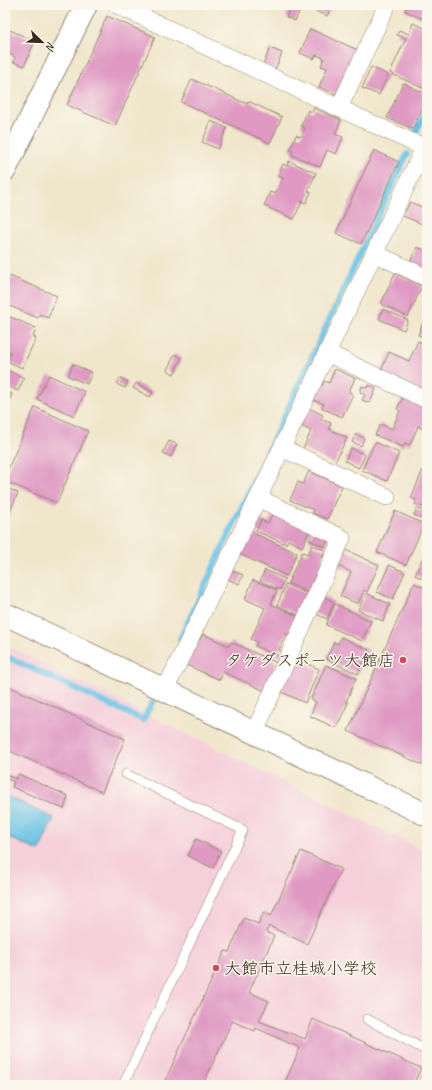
<svg xmlns="http://www.w3.org/2000/svg" width="432" height="1090" viewBox="0 0 432 1090" font-family="Caveat,'Klee One',sans-serif">
<style>
.built{fill:#f5cfda}
.water{fill:#67c2e4;stroke:#517681}
.lines{fill:none;stroke-linecap:round;stroke-linejoin:round}
.stream{stroke:#67c2e4;stroke-width:6}
.building{fill:#df99c3}
.lane-casing{stroke:#968874;stroke-width:10}
.street-casing{stroke:#968874;stroke-width:18}
.secondary-casing{stroke:#968874;stroke-width:24}
.lane{stroke:#fff;stroke-width:9}
.street{stroke:#fff;stroke-width:17}
.secondary{stroke:#fff;stroke-width:22}
.poi-dot{fill:#d1495b;stroke:#fbf7ec;stroke-width:1.5}
.labels{text-anchor:middle;dominant-baseline:central;stroke-width:3;stroke-linejoin:round;paint-order:stroke}
.poi-label{font-size:17px;fill:#3b2a1e;stroke:#fbf7ec;text-anchor:end}
</style>
<rect width="100%" height="100%" fill="#fbf7ec"/>
<filter id="ink" filterUnits="userSpaceOnUse"><feTurbulence type="fractalNoise" baseFrequency=".025" numOctaves="2"/><feDisplacementMap in="SourceGraphic" scale="8" xChannelSelector="R" yChannelSelector="G"/><feConvolveMatrix kernelMatrix="1 2 1 2 8 2 1 2 1" color-interpolation-filters="sRGB"/></filter>
<filter id="wash" filterUnits="userSpaceOnUse"><feTurbulence type="fractalNoise" baseFrequency=".012" numOctaves="4" result="noise"/><feDisplacementMap in="SourceGraphic" scale="16" xChannelSelector="R" yChannelSelector="G"/><feGaussianBlur stdDeviation="0.9" result="paint"/><feColorMatrix in="noise" values="0 0 0 0 0 0 0 0 0 0 0 0 0 0 0 0 0 1.4 0 .05"/><feComposite in="paint" operator="in"/></filter>
<g filter="url(#wash)">
<rect width="100%" height="100%" fill="#f0e6cb"/>
<path class="built" d="M5,645L427,852V1085H5Z"/>
<path class="water" d="M5,795L54,818L39,851L5,836Z"/>
<g class="lines">
<g class="stream">
<path d="M414,136L427,109"/>
<path d="M180,639L407,154"/>
<path d="M5,656L143,720L152,703"/>
</g>
</g>
<g id="blocks">
<g class="building">
<path d="M292,5L301,8L295,21L286,17Z"/>
<path d="M301,5H332L327,16Z"/>
<path d="M407,5H427V16L425,20L405,11Z"/>
<path d="M107,16L155,37L115,126L67,105Z"/>
<path d="M413,23L427,29V90L390,73L406,38L397,35L399,30L409,34Z"/>
<path d="M5,28L35,41L24,66L13,62L15,57L5,52Z"/>
<path d="M310,29L358,50L338,95L319,87L327,68L321,66L324,58L316,55L314,59L300,53Z"/>
<path d="M270,48L282,53L275,70L263,65Z"/>
<path d="M371,67L388,75L379,95L362,88Z"/>
<path d="M192,79L247,104L248,101L282,117L270,143L181,102Z"/>
<path d="M403,83L427,94V98L413,129L387,118Z"/>
<path d="M314,108L341,120L335,134L343,137L336,154L327,150L320,167L292,155L293,151L290,150L296,135L301,137L305,128L301,126L308,110L312,112Z"/>
<path d="M211,121L227,128L218,149L202,142Z"/>
<path d="M374,150L399,162L361,244L336,233Z"/>
<path d="M289,161L316,173L308,191L311,192L306,203L302,201L294,219L264,206L270,192L275,194L283,178L278,176L283,164L287,166Z"/>
<path d="M410,202L427,209V226L403,216Z"/>
<path d="M417,247L427,251V270L410,262Z"/>
<path d="M395,273L422,286L408,317L381,304Z"/>
<path d="M5,274L57,296L48,318L40,314L38,318L5,304Z"/>
<path d="M383,309L408,320L404,330L379,319Z"/>
<path d="M8,316L36,328L33,337L36,338L22,368L7,361L11,352L5,349V323Z"/>
<path d="M423,323L427,325V339L418,335Z"/>
<path d="M418,341L427,345V394L380,373L389,352L409,361Z"/>
<path d="M175,354L182,358L174,374L167,370Z"/>
<path d="M73,364L92,373L87,384L68,376Z"/>
<path d="M5,369L24,378L18,391L5,385Z"/>
<path d="M335,369L355,378L349,392L353,394L342,417L322,408L324,404L311,399L319,383L323,385L324,381L329,383Z"/>
<path d="M49,375L85,392L74,416L37,399Z"/>
<path d="M120,378L128,382L125,388L117,384Z"/>
<path d="M136,383L153,392L150,397L133,388Z"/>
<path d="M368,385L376,388L370,403L362,400L365,395L360,392L362,386L367,388Z"/>
<path d="M5,391L12,394L5,409Z"/>
<path d="M403,397L427,408V421L423,429L418,426L410,445L405,443L403,447L375,435L381,424L392,429L400,411L397,409Z"/>
<path d="M305,406L323,415L321,419L331,423L329,429L347,438L334,464L303,449L311,431L297,424Z"/>
<path d="M35,407L88,431L57,503L5,481V476Z"/>
<path d="M356,434L364,438L361,446L352,442Z"/>
<path d="M169,441L177,444L171,457L163,453Z"/>
<path d="M375,442L399,453L387,481L362,470Z"/>
<path d="M351,448L365,455L359,468L345,461Z"/>
<path d="M423,470L427,471V509L415,504L416,500L411,498Z"/>
<path d="M309,471L342,486L327,519L312,513L314,510L290,500L298,482L303,484Z"/>
<path d="M5,487L18,493L5,524Z"/>
<path d="M417,508L427,512V521L414,515Z"/>
<path d="M274,511L311,528L302,547L288,540L286,544L256,531L261,520L268,523Z"/>
<path d="M395,511L424,524L406,565L377,552Z"/>
<path d="M314,528L330,535L325,547L309,540Z"/>
<path d="M247,530L297,553L287,576L237,553Z"/>
<path d="M312,545L325,550L322,559L326,562L312,594L288,583L302,552L308,554Z"/>
<path d="M427,548V581L415,575Z"/>
<path d="M343,549L379,565L367,592L364,590L358,604L340,596L351,572L336,565Z"/>
<path d="M389,565L405,572L393,599L377,592Z"/>
<path d="M229,569L243,575L239,584L225,578Z"/>
<path d="M265,570L285,579L280,590L260,581Z"/>
<path d="M253,580L277,590L271,604L297,616L289,635L286,633L279,650L285,653L283,658L255,646L257,642L251,639L265,608L245,599Z"/>
<path d="M414,583L427,589V767L348,731Z"/>
<path d="M286,584L308,594L298,615L277,605Z"/>
<path d="M366,593L390,604L383,621L358,610Z"/>
<path d="M322,596L334,602L327,619L314,613Z"/>
<path d="M335,604L371,621L362,641L326,625Z"/>
<path d="M203,634L229,646L231,642L277,663L265,691L223,672L220,680L184,664L195,638L200,640Z"/>
<path d="M341,637L369,650L358,674L326,659L334,642L338,644Z"/>
<path d="M296,659L319,669L305,703L282,692Z"/>
<path d="M326,665L356,678L346,702L348,703L336,728L310,716L316,702L311,699Z"/>
<path d="M8,686L125,739L102,792L5,749V693Z"/>
<path d="M5,774L16,779L18,774L68,796L64,809L12,787L14,782L5,778Z"/>
<path d="M196,839L221,851L213,868L188,856Z"/>
<path d="M301,851L341,869L307,944L269,926L266,932L274,936L249,992L269,1001L259,1021L305,1039L313,1019L421,1068L413,1085H284L300,1048L256,1028L255,1031L232,1021L203,1085H163L225,951L229,952L244,918L258,924L264,912L271,916Z"/>
</g>
</g>
</g>
<g filter="url(#ink)">
<use href="#blocks" fill-opacity="0" stroke="#968874" stroke-width="1"/>
<g class="lines">
<g class="lane-casing">
<g id="lane">
<path d="M367,1019L427,1051"/>
<path d="M123,1085L243,830L126,774"/>
<path d="M422,1085L427,1074"/>
</g>
</g>
<g class="street-casing">
<g id="street">
<path d="M117,5L427,149"/>
<path d="M339,108L387,5"/>
<path d="M374,253L427,278"/>
<path d="M327,353L423,398"/>
<path d="M282,448L387,497"/>
<path d="M165,690L258,498L427,142"/>
<path d="M254,733L342,538L258,498"/>
</g>
</g>
<g class="secondary-casing">
<g id="secondary">
<path d="M5,170L86,5"/>
<path d="M5,614L427,815"/>
</g>
</g>
<use href="#lane" class="lane"/>
<use href="#street" class="street"/>
<use href="#secondary" class="secondary"/>
</g>
</g>
<g class="poi-dot">
<circle cx="403" cy="660" r="4"/>
<circle cx="216" cy="968" r="4"/>
</g>
<g class="labels">
<g class="poi-label">
<text x="395" y="660">タケダスポーツ大館店</text>
<text x="224" y="968" text-anchor="start">大館市立桂城小学校</text>
</g>
</g>
<rect width="432" height="1090" fill="none" stroke="#fbf7ec" stroke-width="20"/>
<g transform="translate(42 42) rotate(113)" stroke="#fbf7ec" stroke-width="3" paint-order="stroke">
<path d="M0-3L7 15L0 10L-7 15Z" fill="#3b2a1e"/>
<text y="-6" font-size="11" font-weight="bold" text-anchor="middle" fill="#3b2a1e">N</text>
</g>
</svg>
